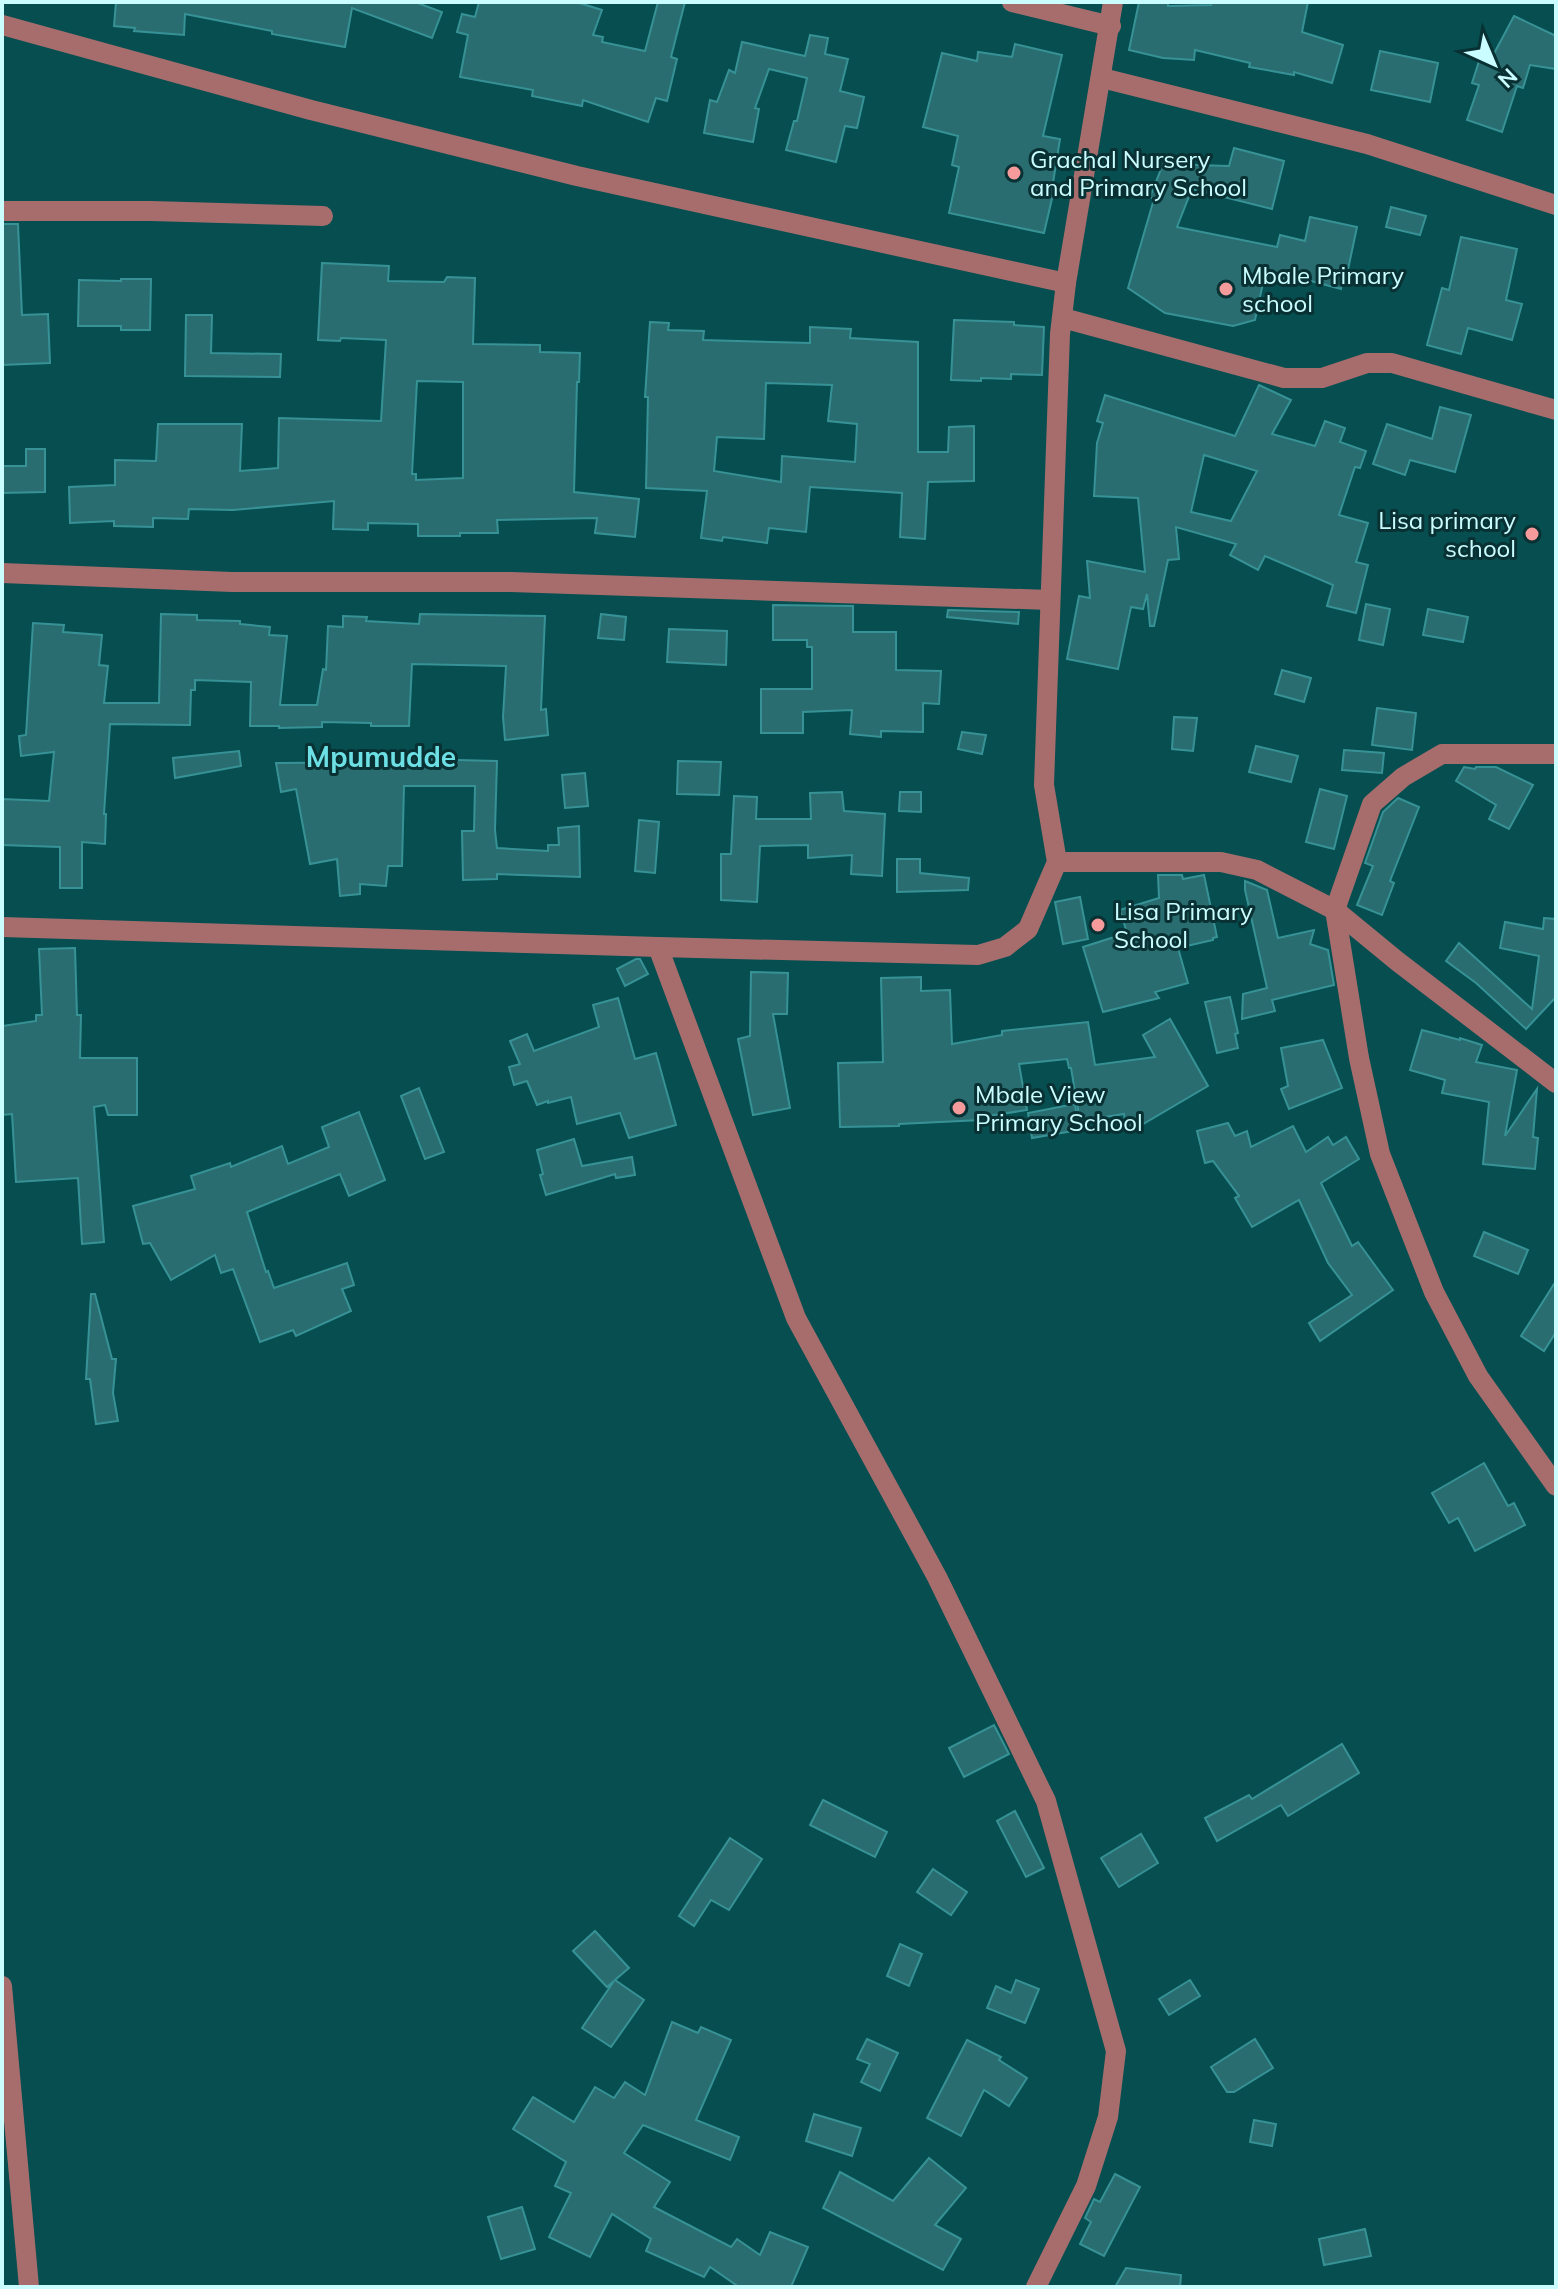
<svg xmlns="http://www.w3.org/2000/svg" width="1558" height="2289" viewBox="0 0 1558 2289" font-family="Mulish,sans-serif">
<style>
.building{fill:#2a6d70;stroke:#379295;stroke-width:2;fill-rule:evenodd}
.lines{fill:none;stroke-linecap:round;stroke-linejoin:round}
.minor{stroke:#a76d6d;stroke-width:20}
.poi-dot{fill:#f59b9c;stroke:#093032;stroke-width:3}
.labels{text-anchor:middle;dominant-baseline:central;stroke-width:6;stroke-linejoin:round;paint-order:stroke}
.poi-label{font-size:24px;fill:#c9fdff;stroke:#093032;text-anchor:start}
.quarter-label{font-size:28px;font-weight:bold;fill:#6ce0e5;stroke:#093032}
</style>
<rect width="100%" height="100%" fill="#064e50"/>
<g class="building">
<path d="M116,2H415L442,12L432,38L352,8L345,47L272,34V31L185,14L184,35L134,31L135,28L114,26Z"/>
<path d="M479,2H576L602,10L593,35L603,37L602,42L645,51L658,2H685L671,57L677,59L667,101L656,98L648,122L583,100L582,106L532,96L533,90L460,77L468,35L457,32L462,14L475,17Z"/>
<path d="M1139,2H1168V6L1211,5L1212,2H1308L1302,32L1343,45L1332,83L1294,72V75L1249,67L1250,63L1195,50L1194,60L1163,58L1129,50Z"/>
<path d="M1514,16L1556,36V69L1530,65L1523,88L1517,86L1502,132L1467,120L1479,85L1472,83L1480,58L1490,61Z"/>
<path d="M810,35L828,38L825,54L848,59L840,91L864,97L857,128L845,126L836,162L786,150L794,121H797L807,78L769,69L755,108L759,109L753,142L704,133L710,100L717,102L729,70L735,73L742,42L805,56Z"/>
<path d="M1015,44L1062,55L1043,136L1060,139L1052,189L1054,190L1044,233L949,213L959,167L952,165L958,136L923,127L942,53L977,61L978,52L1012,57Z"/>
<path d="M1380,51L1438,63L1430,102L1371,90Z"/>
<path d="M1234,148L1284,161L1272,209L1192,189L1177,227L1277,247L1280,235L1305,241L1310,217L1357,227L1345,284L1342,283L1341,289L1288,275L1287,280L1265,274L1255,320L1233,326L1165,313L1128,288L1154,199L1150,197L1163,164L1229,166Z"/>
<path d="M1391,207L1426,216L1420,235L1386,227Z"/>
<path d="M2,224H18L22,315L48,314L50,363L2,365Z"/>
<path d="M1461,237L1517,249L1506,300L1522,304L1512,340L1468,328L1461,354L1427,345L1442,288L1449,290Z"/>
<path d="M322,263L389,266L388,281L444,282L447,277L475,278L473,344L540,345V352L580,353L579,382H577L574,492L639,499L635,537L595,533L597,518L497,520L498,533H460V536H418V524L368,523V530L333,529L334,501L233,510L189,509L188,519L153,518V527L114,526V521L70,523L69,487L115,485V460L156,461L158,424H242L240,471L278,468L279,418L381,421L386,340L341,338L340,341L318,340ZM417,381L463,382V478L416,480V474H412Z"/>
<path d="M121,279H151L150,330H121V326H78L79,280L121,281Z"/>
<path d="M186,315H212L211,353L281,354L280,377L185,376Z"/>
<path d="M954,320L1014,322V325L1044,327L1042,375L1011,374V379L981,378V381L951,380Z"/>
<path d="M650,322L669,323L668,330L704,331L703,340L810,343V327L851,329L850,338L918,342V452H948L949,427L974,426V481L928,482L925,539L900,537L902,493L810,487L806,532L769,528L767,543L723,537L722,541L701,538L707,491L646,488L648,397H645ZM766,383L832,385L828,421L857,424L855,462L782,456L781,482L714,471L717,437L764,439Z"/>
<path d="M1259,385L1291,400L1272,434L1315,446L1325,421L1345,428L1340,442L1366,451L1360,468L1355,467L1339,515L1368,523L1356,562L1368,565L1356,613L1327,606L1333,585L1265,556L1258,570L1230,555L1236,544L1176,527L1179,559L1168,560L1154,626H1150L1147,594L1143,609L1131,607L1118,669L1067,659L1079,596L1090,598L1087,561L1145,572L1138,498L1094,496L1097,443L1103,423L1097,421L1105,395L1235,436ZM1204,455L1257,471L1231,521L1191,512Z"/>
<path d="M1440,407L1471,415L1455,472L1410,460L1405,475L1373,464L1387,424L1432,439Z"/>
<path d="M26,449H45V492L2,493V466H26Z"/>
<path d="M1366,604L1390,609L1383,645L1359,640Z"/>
<path d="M773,605L853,606V632H896V670L941,671L939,704L923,703V732L881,731V737L850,734L852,710L803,712V733H761V689H812V647H807V640H773Z"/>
<path d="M1428,609L1468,617L1463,642L1423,635Z"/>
<path d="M948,610L1019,612L1018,624L947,617Z"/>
<path d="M161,614L197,615V620L240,621V624L270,627L269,635L287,636L280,705H317L323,669L326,670L328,626L343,627V616L367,617L366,621L419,624L420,614L545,616L541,710L546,709L548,735L505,740L503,717L506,666L412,664L409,726H371V723L322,722V727L279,728V726H250L251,682L195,680V690H191L190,725L110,724L104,814H106L105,844L82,842V888H60V847L2,845V799L49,801L54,752L21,756L19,736L26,735L33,623L64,625L63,632L102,635L99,665L108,666L104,703H159Z"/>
<path d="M601,614L626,617L624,640L598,638Z"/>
<path d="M669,629L727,631L726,665L667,662Z"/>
<path d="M1282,670L1311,678L1304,702L1275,694Z"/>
<path d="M1377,708L1416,713L1412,750L1372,745Z"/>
<path d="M1174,717L1197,718L1193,751L1172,749Z"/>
<path d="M962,732L986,735L982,754L958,749Z"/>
<path d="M1256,746L1298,756L1291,782L1249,772Z"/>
<path d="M1344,750L1384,753L1382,773L1342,770Z"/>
<path d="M239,751L241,766L175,778L173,758Z"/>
<path d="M416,759L497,761L495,830L497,848L548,851V845H559L558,828L579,826L580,877L497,874V879L463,880L462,831H474L475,786H404L402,866H388L386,886L360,884V894L340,896L337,859L310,864L296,789L281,792L276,763L416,762Z"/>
<path d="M678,761L721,762L719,795L677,794Z"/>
<path d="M1464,767L1475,769L1476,767H1496L1533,785L1509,829L1489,819L1496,805L1456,781Z"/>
<path d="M585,773L588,806L565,808L562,775Z"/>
<path d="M1320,789L1347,796L1334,849L1306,842Z"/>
<path d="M842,792L844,811L885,814L882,876L851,874L852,855L808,858V845L760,846L757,902L721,900V854H731L734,796L757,797L756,819H811L810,793Z"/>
<path d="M900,792H921V812L899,811Z"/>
<path d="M1398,798L1419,807L1390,881L1394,883L1382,915L1357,905L1373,866L1365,863L1383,812Z"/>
<path d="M639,820L659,822L655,873L635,871Z"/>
<path d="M897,859H920V873L969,878L968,890L897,892Z"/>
<path d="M1158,875H1182L1183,879L1204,875L1217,937L1213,938V940L1178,948L1188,983L1155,992L1159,998L1103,1012L1083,947L1127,933L1120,910L1159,898Z"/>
<path d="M1245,881L1267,890L1278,938L1314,930L1310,944L1328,950L1334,985L1272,1000L1275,1011L1242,1019L1243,994L1267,988L1245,890Z"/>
<path d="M1080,897L1088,939L1063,944L1055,902Z"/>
<path d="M1544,918L1556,919V997L1526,1029L1476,983L1446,961L1459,943L1532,1009L1539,956L1500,948L1505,922L1543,929Z"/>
<path d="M75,948L77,1015H81L80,1058H137V1115H108L105,1105L94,1107L104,1242L82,1244L78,1178L16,1182L12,1114L2,1115V1026L36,1021V1015H42L39,949Z"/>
<path d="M636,959H640L648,974L625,986L617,969Z"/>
<path d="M751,972L788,973L787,1014H773L790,1108L753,1115L738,1039L750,1036Z"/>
<path d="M921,977V991L950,990L952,1044L1002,1035V1031L1088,1022L1095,1065L1155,1057L1143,1035L1170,1019L1208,1086L1138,1127L1126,1129L1124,1114L1080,1121L1071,1068H1069L1067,1059L1019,1064L1027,1110L981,1117V1120L899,1124V1126L840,1127L838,1063L883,1062L881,978Z"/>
<path d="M1230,997L1238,1033L1235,1034L1238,1048L1217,1053L1205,1002Z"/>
<path d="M618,998L635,1059L656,1053L676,1125L629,1138L620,1113L577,1124L571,1097L548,1103V1101L537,1105L527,1081L514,1085L509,1067L520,1064L510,1041L527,1034L534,1051L599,1027L593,1005Z"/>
<path d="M1422,1030L1460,1040V1038L1482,1045L1476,1062L1517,1070L1505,1136L1537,1089L1533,1137L1538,1138L1535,1169L1483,1164L1489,1102L1442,1093L1445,1080L1410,1070Z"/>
<path d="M1323,1040L1342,1088L1289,1109L1281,1089L1288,1086L1281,1048Z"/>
<path d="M419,1088L444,1152L425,1159L401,1096Z"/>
<path d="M1075,1104L1079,1130L1032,1138L1028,1113Z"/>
<path d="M359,1112L385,1180L349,1196L340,1174L247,1212L266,1272L268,1271L274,1288L347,1263L354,1285L342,1289L351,1311L296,1336L293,1330L260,1342L233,1269L221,1273L215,1255L171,1280L150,1243L143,1244L133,1206L195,1189L191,1176L230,1163L231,1167L282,1146L288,1164L329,1147L322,1127Z"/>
<path d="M1228,1123L1235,1136L1247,1131L1251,1147L1293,1126L1306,1152L1328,1137L1333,1145L1346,1137L1359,1159L1321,1183L1352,1246L1358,1242L1393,1290L1320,1341L1309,1323L1352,1295L1328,1263L1299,1200L1252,1227L1235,1198L1239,1196L1213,1161L1205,1163L1197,1131Z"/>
<path d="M574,1139L582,1166L632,1157L635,1175L616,1178L615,1174L546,1195L540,1175L543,1174L537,1150Z"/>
<path d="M1484,1232L1528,1250L1518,1274L1474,1256Z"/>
<path d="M1556,1281V1332L1544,1351L1521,1336Z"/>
<path d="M91,1294H95L112,1359H116L113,1393L118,1421L96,1424L90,1379H86Z"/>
<path d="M1484,1463L1508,1506L1514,1503L1525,1525L1475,1551L1458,1518L1449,1523L1432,1493Z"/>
<path d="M994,1725L1009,1754L964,1777L949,1748Z"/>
<path d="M1342,1744L1359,1773L1288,1816L1281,1805L1217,1841L1205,1818L1249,1795L1252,1799Z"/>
<path d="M823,1800L887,1832L875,1857L810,1825Z"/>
<path d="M1015,1811L1044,1868L1026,1877L997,1821Z"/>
<path d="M1141,1834L1158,1863L1119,1887L1101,1858Z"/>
<path d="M730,1838L762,1859L729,1910L711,1900L694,1926L679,1916Z"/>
<path d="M933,1869L967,1892L951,1915L917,1892Z"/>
<path d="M595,1931L629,1968L615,1980L644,2000L611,2047L582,2028L614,1981L607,1987L573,1951Z"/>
<path d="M900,1944L922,1954L909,1986L887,1976Z"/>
<path d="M1016,1980L1039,1989L1025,2023L987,2008L996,1986L1011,1993Z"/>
<path d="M1190,1980L1200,1996L1169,2015L1159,1999Z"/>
<path d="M672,2022L698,2033L701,2027L731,2040L696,2120L739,2137L730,2160L643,2125L624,2153L670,2182L654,2207L731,2247L737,2239L760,2255L770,2232L808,2247L791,2287H739L710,2267L704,2277L646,2251L651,2239L612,2214L590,2257L549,2237L571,2193L555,2186L566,2162L513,2129L533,2097L574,2122L595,2087L614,2098L625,2082L645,2095Z"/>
<path d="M867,2039L898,2053L880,2091L861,2082L870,2064L857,2059Z"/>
<path d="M1255,2039L1273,2068L1234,2092H1227L1211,2067Z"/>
<path d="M967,2040L1001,2057L999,2060L1027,2078L1009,2106L984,2090L961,2136L927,2118Z"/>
<path d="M814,2114L861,2128L852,2156L806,2141Z"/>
<path d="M1254,2120L1276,2124L1272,2146L1250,2142Z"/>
<path d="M929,2158L966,2188L935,2225L961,2239L943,2270L823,2208L840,2172L893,2201Z"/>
<path d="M1115,2174L1140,2187L1104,2256L1080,2244L1091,2222L1085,2218L1094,2199L1100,2202Z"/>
<path d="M522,2207L535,2249L501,2259L488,2217Z"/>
<path d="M1365,2229L1371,2256L1324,2265L1319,2239Z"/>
<path d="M1126,2268L1181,2275L1180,2287H1115Z"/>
</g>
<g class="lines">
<g class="minor">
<path d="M1012,2L1111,26"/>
<path d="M2,25L311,110L577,176L1066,283"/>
<path d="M1102,78L1367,144L1556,205"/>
<path d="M2,211H151L323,216"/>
<path d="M1063,318L1284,378H1322L1367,363H1392L1556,410"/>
<path d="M2,573L232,582H511L1050,600"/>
<path d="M1556,754H1442L1403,777L1372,804L1335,910L1359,1058L1380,1154L1434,1292L1478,1376L1556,1486"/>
<path d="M1057,862H1221L1257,870L1335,910L1397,961L1556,1083"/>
<path d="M2,927L658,947L978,955L1005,947L1028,929L1057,862L1044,785L1060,334L1066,283L1113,2"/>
<path d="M658,947L796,1318L937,1577L1046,1801L1116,2051L1108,2117L1086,2186L1036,2287"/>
<path d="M2,1986L29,2287"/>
</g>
</g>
<g class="poi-dot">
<circle cx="1014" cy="173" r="8"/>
<circle cx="1226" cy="289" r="8"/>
<circle cx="1532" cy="534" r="8"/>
<circle cx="1098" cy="925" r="8"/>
<circle cx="959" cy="1108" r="8"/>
</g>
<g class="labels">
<g class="poi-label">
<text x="1030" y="159">Grachal Nursery<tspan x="1030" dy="28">and Primary School</tspan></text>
<text x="1242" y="275">Mbale Primary<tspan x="1242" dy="28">school</tspan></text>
<text x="1516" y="520" text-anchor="end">Lisa primary<tspan x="1516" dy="28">school</tspan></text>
<text x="1114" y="911">Lisa Primary<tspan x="1114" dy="28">School</tspan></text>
<text x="975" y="1094">Mbale View<tspan x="975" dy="28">Primary School</tspan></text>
</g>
<g class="quarter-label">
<text x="381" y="756">Mpumudde</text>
</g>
</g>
<rect width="1558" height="2289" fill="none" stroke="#c9fdff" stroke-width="8"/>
<g transform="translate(1494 64) rotate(136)" stroke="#093032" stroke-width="6" paint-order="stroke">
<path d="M0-6L14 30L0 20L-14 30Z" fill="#c9fdff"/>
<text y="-12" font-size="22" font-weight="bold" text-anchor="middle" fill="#c9fdff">N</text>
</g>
</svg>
